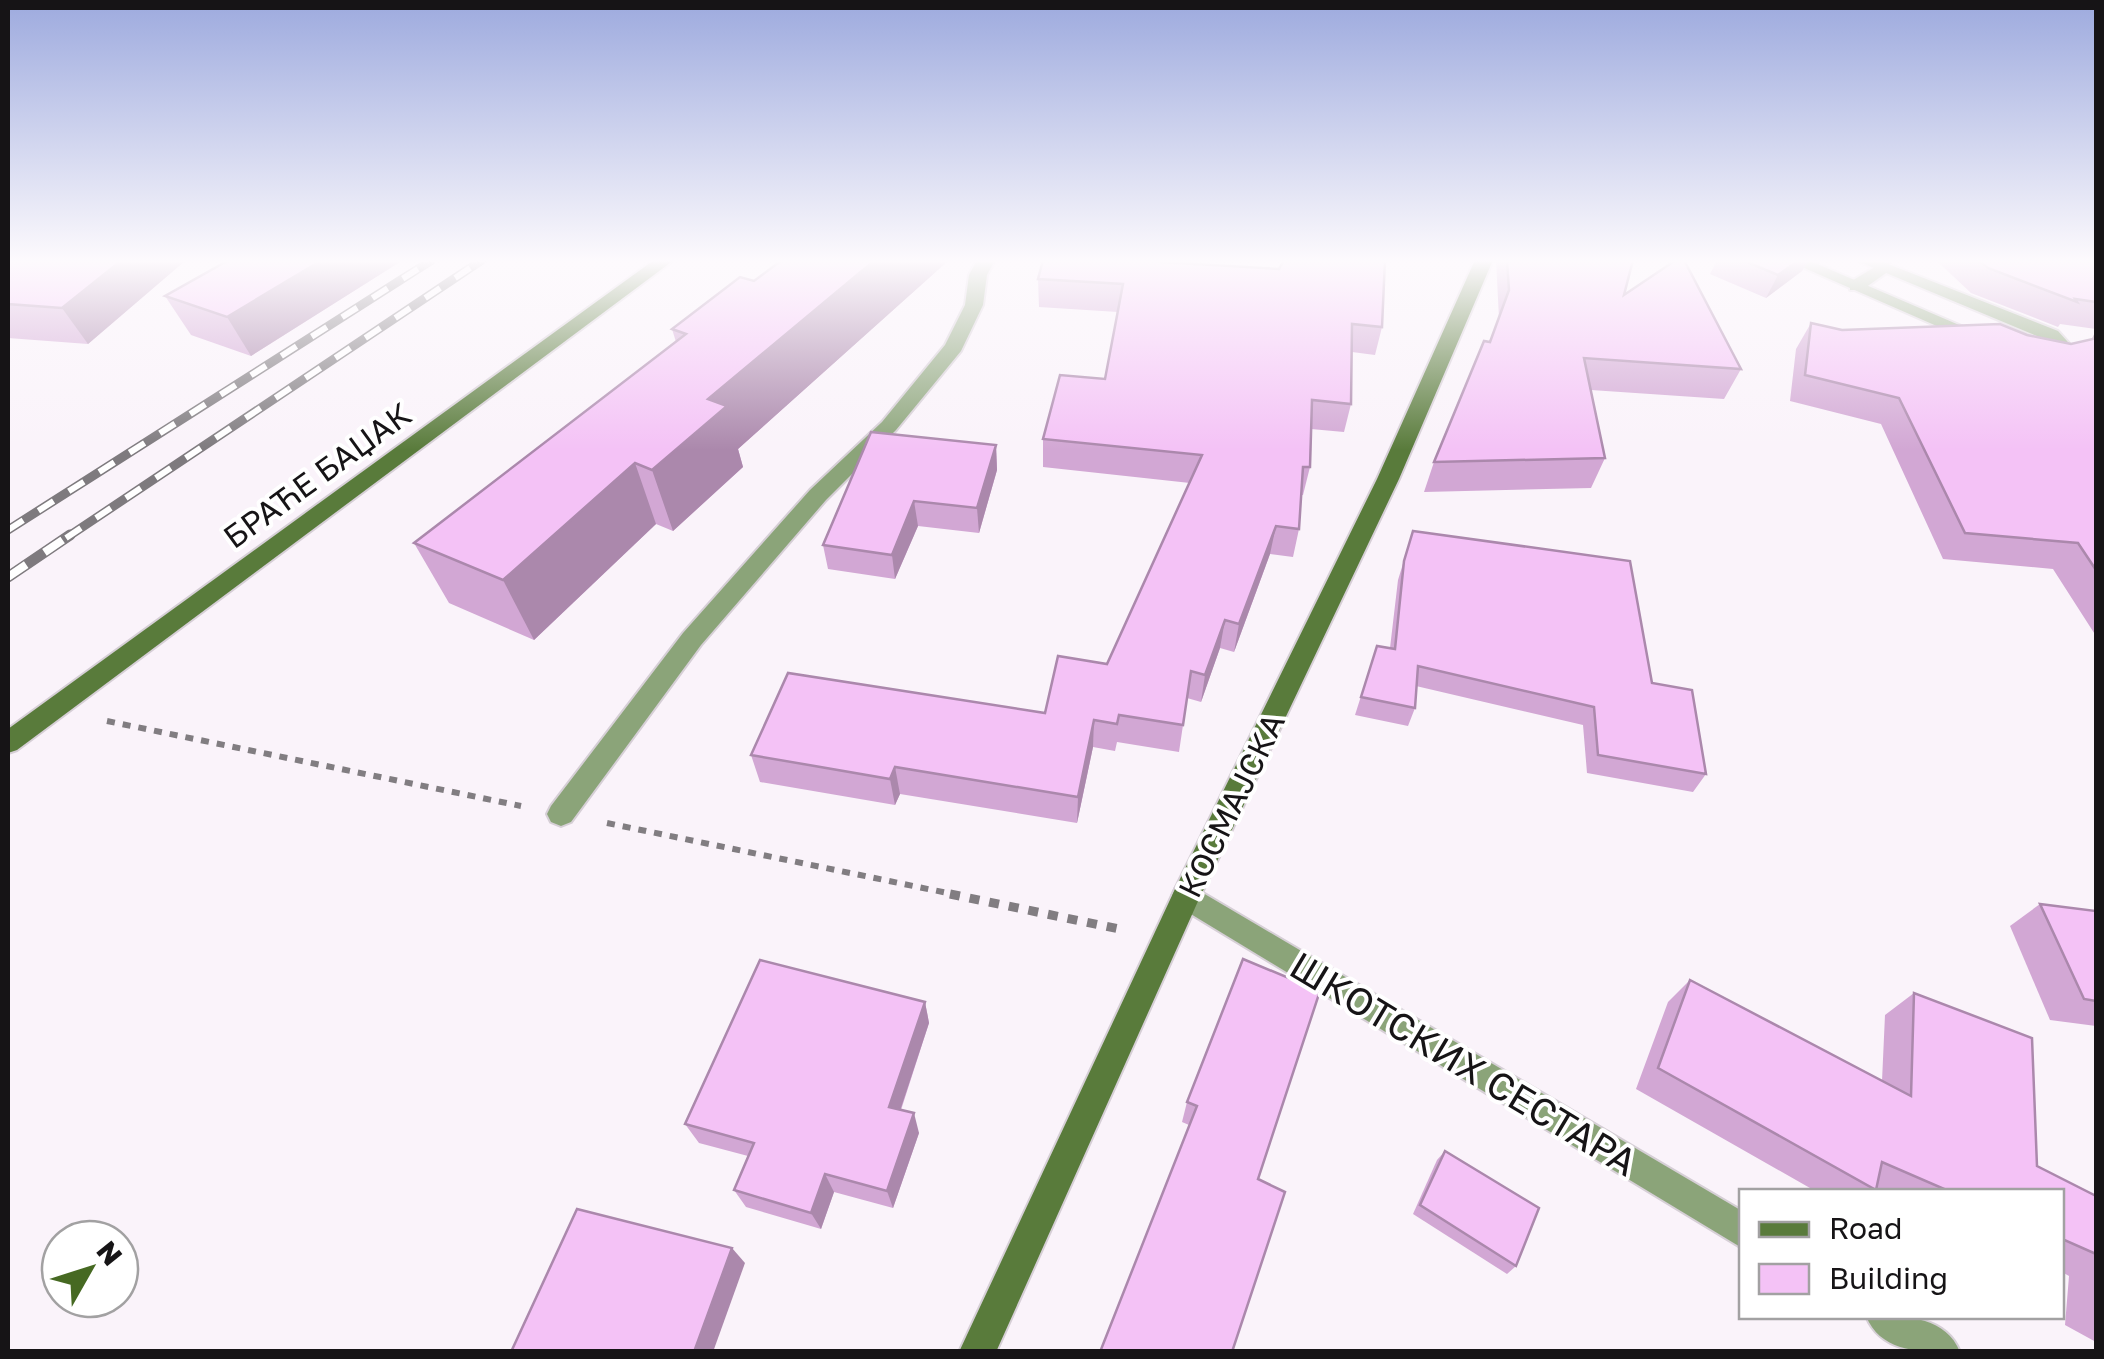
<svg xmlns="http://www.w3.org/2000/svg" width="2104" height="1359" viewBox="0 0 2104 1359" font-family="'Golos Text',sans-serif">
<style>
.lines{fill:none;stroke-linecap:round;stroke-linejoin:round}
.lane-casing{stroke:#d6cfd6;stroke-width:4}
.street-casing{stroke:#d6cfd6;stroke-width:4}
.secondary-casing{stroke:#d6cfd6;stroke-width:4}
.path-far1{stroke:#817d81;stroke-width:6;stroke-dasharray:8 8;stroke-linecap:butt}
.path{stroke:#817d81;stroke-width:9;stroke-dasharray:10 10;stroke-linecap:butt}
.lane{fill:#8ba479;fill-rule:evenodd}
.street{fill:#8ba479;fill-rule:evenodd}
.secondary{fill:#597b3b;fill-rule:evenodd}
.rail-far1-casing{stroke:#7e7a7e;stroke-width:9}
.rail-casing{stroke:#7e7a7e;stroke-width:11}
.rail-far1{stroke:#fff;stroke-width:6;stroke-dasharray:18;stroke-linecap:butt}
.rail{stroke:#fff;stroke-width:8;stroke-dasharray:22;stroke-linecap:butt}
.wall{fill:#d2a7d4}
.shaded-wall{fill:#ab88ac}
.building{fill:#f4c2f6;stroke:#ab88ac;stroke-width:2.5}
.labels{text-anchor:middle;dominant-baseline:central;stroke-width:8;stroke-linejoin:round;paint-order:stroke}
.street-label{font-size:32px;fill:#161416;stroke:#fff}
.near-street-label{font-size:38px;fill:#161416;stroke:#fff}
</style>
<rect width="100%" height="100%" fill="#faf3fa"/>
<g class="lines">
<g class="lane-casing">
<g id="lane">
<path d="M977,260H995L987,275L983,305L961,351L896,430L826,500L701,645L571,822L561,826L551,822L547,814L551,806L683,633L810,490L882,422L945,345L965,305L969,275Z"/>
<path d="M1883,262L1889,263V271L1862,290H1850V282Z"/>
</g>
</g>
<g class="street-casing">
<g id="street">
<path d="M1786,260H1808L1987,337L1978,343L1971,341Z"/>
<path d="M1855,260H1878L2058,331L2076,351L2071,361L2042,364V356L2057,352L2044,339Z"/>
<path d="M1186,883L1742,1211V1248L1176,905L1172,896L1176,887Z"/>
<path d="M1866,1316C1900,1316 1945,1314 1960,1352C1926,1352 1882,1355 1866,1316Z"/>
</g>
</g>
<g class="secondary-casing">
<g id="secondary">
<path d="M654,260H674L17,750L8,753V729Z"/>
<path d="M1475,260H1493L1399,479L1199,899L996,1352H959L1176,887L1377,479Z"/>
</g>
</g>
<g class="path-far1">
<path d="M107,721L521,806"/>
<path d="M607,823L962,896"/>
</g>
<path class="path" d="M950,894L1124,930"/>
<use href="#lane" class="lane"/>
<use href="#street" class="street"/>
<use href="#secondary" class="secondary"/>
<g class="rail-far1-casing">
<g id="rail-far1">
<path d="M8,530L432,260"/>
<path d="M66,538L482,260"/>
</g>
</g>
<g class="rail-casing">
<path id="rail" d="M8,577L70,535"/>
</g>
<use href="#rail-far1" class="rail-far1"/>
<use href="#rail" class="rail"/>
</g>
<g class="wall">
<path d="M8,260H186L88,344L8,338Z"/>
<path d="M229,260H403L251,356L191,335L165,296Z"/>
<path d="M782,260H949L738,449L743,467L673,531L656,524L534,640L449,603L414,543L676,342L672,329L754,281Z"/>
<path d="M1043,260L1382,327L1375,355L1352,352L1351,404L1344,432L1311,429L1310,467L1303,495H1301L1299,529L1293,557L1270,554L1234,652L1220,648L1201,702L1187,698L1179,752L1117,742L1115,751L1093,747L1077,823L900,794L895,805L760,782L751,755L1045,713L1107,664L1190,483L1043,467V439L1105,379L1118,312L1039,307L1038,279Z"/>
<path d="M1496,260H1633L1624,295L1741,369L1724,399L1591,390L1605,458L1591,488L1424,492L1434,462L1490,342L1499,318Z"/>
<path d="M1717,260H1808L1802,271L1766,298L1710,274Z"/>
<path d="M1936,260H2096V329L2060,324L2058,327L1971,293Z"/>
<path d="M1811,323L1842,330L2027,335L2071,344L2092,339L2096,333V636L2053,569L1943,559L1881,424L1790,401L1796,349Z"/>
<path d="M996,445L997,470L979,533L918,526L895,579L828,569L823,545Z"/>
<path d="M1413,531L1652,683L1706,774L1693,792L1587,773L1583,725L1416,686L1415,708L1408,726L1355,715L1377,646L1390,648L1398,580Z"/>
<path d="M2040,904L2096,911V1026L2050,1020L2010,926Z"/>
<path d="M1243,959L1258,1179L1189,1125L1182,1122L1187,1102Z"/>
<path d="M1690,980L1882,1081L1885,1015L1914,993L2037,1166L2096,1196V1342L2065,1325L2069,1276L2062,1272V1192H1817L1636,1089L1668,1002Z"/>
<path d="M925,1002L929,1023L901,1110L919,1133L893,1208L834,1192L821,1229L746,1207L734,1190L748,1156L699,1143L685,1124Z"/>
<path d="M1445,1151L1516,1266L1507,1274L1413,1214L1437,1160Z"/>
</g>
<g class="shaded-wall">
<path d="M122,260H186L88,344L62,308Z"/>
<path d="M322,260H403L251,356L227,317Z"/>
<path d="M875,260H949L738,449L743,467L673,531L652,470L708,399Z"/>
<path d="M1799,260H1808L1802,271L1766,298L1778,275Z"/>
<path d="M996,445L997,470L979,533L977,508Z"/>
<path d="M635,463L656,524L534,640L503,580Z"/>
<path d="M914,501L918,526L895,579L892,555Z"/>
<path d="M1276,526L1270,554L1234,652L1239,624Z"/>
<path d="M1225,620L1220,648L1201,702L1205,675Z"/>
<path d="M1094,720L1093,747L1077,823L1078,797Z"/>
<path d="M895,767L900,794L895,805L890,779Z"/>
<path d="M925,1002L929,1023L895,1126L889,1107Z"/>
<path d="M914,1113L919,1133L893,1208L887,1191Z"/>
<path d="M825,1174L834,1192L821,1229L811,1213Z"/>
<path d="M732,1248L745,1263L713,1352H694Z"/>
</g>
<g class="building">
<path d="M8,260H122L62,308L8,304Z"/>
<path d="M229,260H322L227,317L165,296Z"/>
<path d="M782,260H875L708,399L727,406L652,470L635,463L503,580L414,543L686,334L672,329L740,277L754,281Z"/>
<path d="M1043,260H1154L1160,262L1279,269L1284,260H1385L1382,327L1352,324L1351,404L1312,400L1310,467H1303L1299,529L1276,526L1239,624L1225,620L1205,675L1191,671L1183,725L1119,715L1117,724L1094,720L1078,797L895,767L890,779L751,755L788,673L1045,713L1058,656L1107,664L1202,455L1043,439L1060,375L1105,379L1123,284L1038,279Z"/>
<path d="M1507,260H1633L1624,295L1676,260H1684L1741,369L1584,358L1605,458L1434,462L1484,341L1490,342L1509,290Z"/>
<path d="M1742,260H1799L1778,275Z"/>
<path d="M1978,260H2096V302L2075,299L2077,302L1988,268Z"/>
<path d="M1811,323L1842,330L2000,324L2027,335L2071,344L2093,339L2096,333V570L2078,543L1965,533L1899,398L1805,375Z"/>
<path d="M871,432L996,445L977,508L914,501L892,555L823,545Z"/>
<path d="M1413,531L1630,561L1652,683L1692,690L1706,774L1598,755L1594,707L1418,666L1415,708L1361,697L1377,646L1395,649L1404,561Z"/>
<path d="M2040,904L2096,911V1001L2084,999Z"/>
<path d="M1243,959L1320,991L1258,1179L1285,1192L1232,1352H1100L1197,1106L1187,1102Z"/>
<path d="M760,960L925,1002L889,1107L914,1113L887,1191L825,1174L811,1213L734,1190L754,1143L685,1124Z"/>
<path d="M1690,980L1911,1096L1914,993L2032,1038L2037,1166L2096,1196V1254L2062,1239V1192H1951L1882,1162L1876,1190L1658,1068Z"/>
<path d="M1445,1151L1539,1208L1516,1266L1420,1205Z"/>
<path d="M577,1209L732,1248L694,1352H511Z"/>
</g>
<linearGradient id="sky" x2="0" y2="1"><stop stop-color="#9daade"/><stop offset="0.58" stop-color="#fdfafd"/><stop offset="1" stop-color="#fdfafd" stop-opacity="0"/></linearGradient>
<rect width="2104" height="450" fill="url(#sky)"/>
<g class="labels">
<g class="street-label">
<text transform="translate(317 475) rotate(-36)">БРАЋЕ БАЏАК</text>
<text transform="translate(1231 805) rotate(-64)">КОСМАЈСКА</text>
</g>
<g class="near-street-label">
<text transform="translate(1464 1063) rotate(31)">ШКОТСКИХ СЕСТАРА</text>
</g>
</g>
<rect width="2104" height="1359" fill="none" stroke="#161416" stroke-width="20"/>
<rect x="1739" y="1189" width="325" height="130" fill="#ffffff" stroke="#a2a1a2" stroke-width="2.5"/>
<rect x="1759" y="1222" width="50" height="15" fill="#597b3b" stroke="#a2a1a2" stroke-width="2.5"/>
<text x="1829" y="1239" font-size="30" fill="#161416">Road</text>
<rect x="1759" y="1264" width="50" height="30" fill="#f4c2f6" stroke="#a2a1a2" stroke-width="2.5"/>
<text x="1829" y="1289" font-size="30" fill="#161416">Building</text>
<g transform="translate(90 1269) rotate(51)"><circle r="48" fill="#ffffff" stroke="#a2a1a2" stroke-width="2.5"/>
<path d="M0-8L18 38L0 25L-18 38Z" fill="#466922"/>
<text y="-15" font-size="28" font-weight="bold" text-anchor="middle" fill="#161416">N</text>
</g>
</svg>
